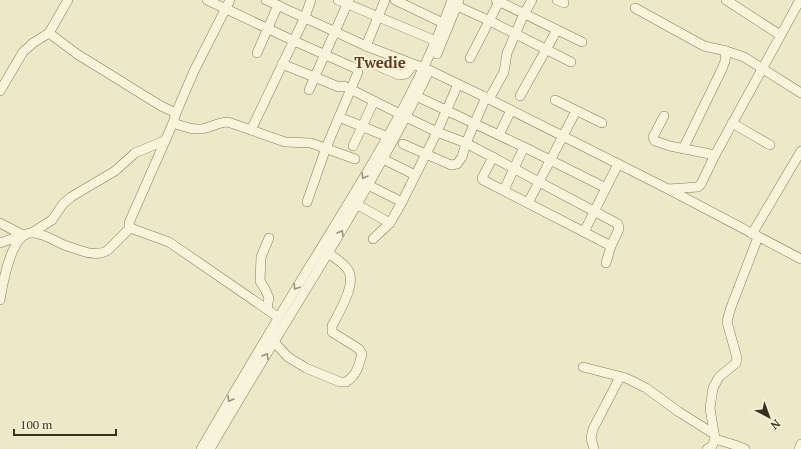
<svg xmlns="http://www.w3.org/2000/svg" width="801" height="449" viewBox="0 0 801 449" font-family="'PT Serif',serif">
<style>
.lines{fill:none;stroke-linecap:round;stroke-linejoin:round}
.minor-casing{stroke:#877b5d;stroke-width:10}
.minor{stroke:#f7f4db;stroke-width:9}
.oneway{stroke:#98927e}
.labels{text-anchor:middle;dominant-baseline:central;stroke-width:4;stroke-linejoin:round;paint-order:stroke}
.quarter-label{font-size:15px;font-weight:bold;fill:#633b22;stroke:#f4f1d7}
</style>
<rect width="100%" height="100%" fill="#ece8c8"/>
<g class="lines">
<g class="minor-casing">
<g id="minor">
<path d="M207,0L292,40L357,69L358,72L326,148L307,202"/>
<path d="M266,0L366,46L429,70L489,99L668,189L801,259"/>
<path d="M338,0L436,41"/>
<path d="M395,0L443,23"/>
<path d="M496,0L582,42"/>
<path d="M557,0L564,3"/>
<path d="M726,0L780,35"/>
<path d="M457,6L490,21L571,62"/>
<path d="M635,8L704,46L726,51L744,57L801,93"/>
<path d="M49,33L77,54L161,106L176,113"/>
<path d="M366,46L385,0"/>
<path d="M257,53L278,5"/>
<path d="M437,54L459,0"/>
<path d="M470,58L500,0"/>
<path d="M371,63L399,75L406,74L413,65"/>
<path d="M282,64L339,87L344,86L400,114"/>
<path d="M309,90L349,0"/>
<path d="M0,91L23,52L33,43L49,33L68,0"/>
<path d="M416,96L524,147L606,188"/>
<path d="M520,96L557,30"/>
<path d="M489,99L504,72L507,53L524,14L532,0"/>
<path d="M555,100L602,123"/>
<path d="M664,116L653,137L655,141L670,146L715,155"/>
<path d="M339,117L388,137"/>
<path d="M406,117L437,132L466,143L618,224L619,229L611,246L606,263"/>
<path d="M173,123C185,127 194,131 206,128C213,126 220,122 228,122L285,142L311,143L355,159"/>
<path d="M732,123L770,145"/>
<path d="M251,130L305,17L311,0"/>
<path d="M499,135L511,110"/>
<path d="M403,144L451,165L457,164L462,157L466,143L486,97"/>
<path d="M353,146L374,101"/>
<path d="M683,149L722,69L725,61L726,51"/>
<path d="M493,157L482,178L483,180L584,232L618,164"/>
<path d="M383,159L415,175"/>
<path d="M368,185L402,202"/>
<path d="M668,189L698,187L701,184L715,155L800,0"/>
<path d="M504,190L524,147"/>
<path d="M528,203L576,111"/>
<path d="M358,205L390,223"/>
<path d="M0,223L23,235"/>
<path d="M130,228L169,242L278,317"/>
<path d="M33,232L52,220L63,204L71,197L115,171L135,153L164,141"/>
<path d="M584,232L611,246"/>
<path d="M752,234L801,151"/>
<path d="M373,239L390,223L402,202L437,132L458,84"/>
<path d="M0,243L23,235"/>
<path d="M0,300C3,283 11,231 33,233C43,233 55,241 64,245C70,247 76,249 82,251C90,254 101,255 108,250L130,228L129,223L173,123L176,113L194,71L230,0"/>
<path d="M267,308L269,298L265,289L260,281L261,257L269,238"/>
<path d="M274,342L288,357L306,368L340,382H346C357,375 359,365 362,354L359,349L332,332V326C339,312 357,284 348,270C344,263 335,258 328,253"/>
<path d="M583,367L626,378L646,388L679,412L714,434"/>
<path d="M715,439L735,445L745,449"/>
<path d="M201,449C236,389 271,329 308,269C361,183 417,96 452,0"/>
<path d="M210,449C282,324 363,205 427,75"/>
<path d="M594,449L591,438L593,429L620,377"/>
<path d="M707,449L712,446L715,439L710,408L713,388L719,377L736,363L737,358L727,322L730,310L758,237"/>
<path d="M799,449L801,444"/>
</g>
</g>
<use href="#minor" class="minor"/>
</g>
<defs><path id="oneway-chevron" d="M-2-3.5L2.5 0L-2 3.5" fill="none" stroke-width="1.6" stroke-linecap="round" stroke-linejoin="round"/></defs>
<g class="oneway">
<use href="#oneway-chevron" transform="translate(364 176) rotate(121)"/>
<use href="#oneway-chevron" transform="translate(341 233) rotate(-59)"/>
<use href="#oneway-chevron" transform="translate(296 287) rotate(122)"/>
<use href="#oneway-chevron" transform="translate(266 356) rotate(-59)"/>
<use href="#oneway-chevron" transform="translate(230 399) rotate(120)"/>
</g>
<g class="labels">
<g class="quarter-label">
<text x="380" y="62">Twedie</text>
</g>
</g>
<g transform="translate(769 417) rotate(139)" stroke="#f4f1d7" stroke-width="3" paint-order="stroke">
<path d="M0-3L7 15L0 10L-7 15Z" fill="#393020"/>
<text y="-6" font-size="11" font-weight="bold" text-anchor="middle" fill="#393020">N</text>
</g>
<path d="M14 429v6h102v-6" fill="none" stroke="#393020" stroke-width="2"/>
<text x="20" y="429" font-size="12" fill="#393020" stroke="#f4f1d7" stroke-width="3" paint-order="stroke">100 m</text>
</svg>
